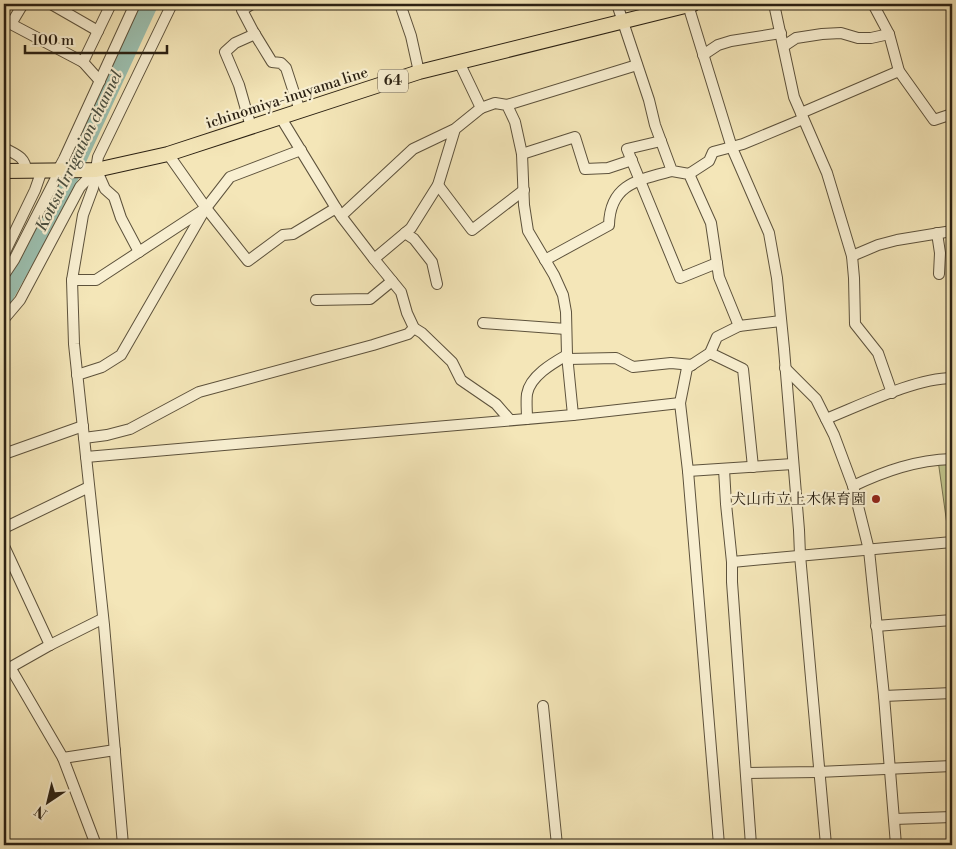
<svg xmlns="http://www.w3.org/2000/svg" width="956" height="849" viewBox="0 0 956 849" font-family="'Libre Bodoni','Noto Serif JP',serif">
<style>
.green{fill:#c0c48b;stroke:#76724f}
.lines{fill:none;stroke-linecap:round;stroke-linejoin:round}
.river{stroke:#9cc0b0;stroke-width:18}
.minor-casing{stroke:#5d523c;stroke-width:12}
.major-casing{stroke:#2b2113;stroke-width:16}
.path{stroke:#2b2113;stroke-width:2;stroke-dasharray:4 2.5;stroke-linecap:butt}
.minor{stroke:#f8efd1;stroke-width:10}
.major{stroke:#f4e6b8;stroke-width:14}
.poi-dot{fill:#8f2418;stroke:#f8efd1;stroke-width:2}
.labels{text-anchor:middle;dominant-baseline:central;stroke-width:4.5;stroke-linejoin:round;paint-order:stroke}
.shield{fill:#f8efd1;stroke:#685f4c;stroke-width:1}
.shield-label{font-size:14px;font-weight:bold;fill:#2b2113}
.street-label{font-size:15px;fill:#2b2113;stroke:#f8efd1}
.poi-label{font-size:15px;fill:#2b2113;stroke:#f8efd1;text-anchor:end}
.water-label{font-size:16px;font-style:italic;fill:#4d5142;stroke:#f8efd1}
</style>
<rect width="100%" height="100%" fill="#f4e6b8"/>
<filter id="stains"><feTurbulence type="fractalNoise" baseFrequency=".004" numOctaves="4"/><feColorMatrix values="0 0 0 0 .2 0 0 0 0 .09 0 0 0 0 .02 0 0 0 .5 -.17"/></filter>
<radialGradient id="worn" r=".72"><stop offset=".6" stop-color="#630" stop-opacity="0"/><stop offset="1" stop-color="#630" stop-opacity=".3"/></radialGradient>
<path class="green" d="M938,460L952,461V539H949Z"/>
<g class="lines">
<path class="river" d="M4,297L62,193L149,4"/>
<g class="minor-casing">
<g id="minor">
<path d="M23,4L11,24L83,62"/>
<path d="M51,4L98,31"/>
<path d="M252,4L242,10L253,31L272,62L281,63L286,68L300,111"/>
<path d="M400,4L411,36L419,72"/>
<path d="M617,4L649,100L655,125L672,171L689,174L711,223L719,277L739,326"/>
<path d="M774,4L794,97L827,173L852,256L854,278L855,324L878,353L892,393"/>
<path d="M873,4L889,34L899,71L934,120L952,114"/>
<path d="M688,5L732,148L769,233L777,278L784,349L799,530L800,555L826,845"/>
<path d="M784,46L796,38L822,34L841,33L858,38H871L889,34"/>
<path d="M703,55L718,45L731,41L781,33"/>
<path d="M459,62L481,108L495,103L507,105L515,122L522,154L524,205L528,231L554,275L563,295L566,312L567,355L573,415"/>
<path d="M100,81L83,62L111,4"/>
<path d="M507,105L637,65"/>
<path d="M801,113L899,71"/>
<path d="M281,118L339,213"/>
<path d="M251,127L239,85L225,52L235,43L255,34"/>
<path d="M455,129L413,149L341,216L374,259L411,228L438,185L455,129L481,108"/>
<path d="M661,141L627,149L680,278L717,263"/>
<path d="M4,148C15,154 26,157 26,171"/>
<path d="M168,154L206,208L248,261L283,235L293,234L336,208"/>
<path d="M522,154L575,137L585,169L608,168L632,160"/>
<path d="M97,171L105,189L114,197L121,218L139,252"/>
<path d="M689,174L709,161L713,152L743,144L803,119"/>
<path d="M438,185L472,230L524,190"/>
<path d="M405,233L414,239L432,262L437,284"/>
<path d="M937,233L940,253L939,274"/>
<path d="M4,254L35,190L42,170"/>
<path d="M852,256L878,245L897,240L952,231"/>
<path d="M374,259L401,292L407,313L414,328L422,333L452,362L461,380L496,404L510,420"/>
<path d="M545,260L609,225C610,184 638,180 672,171"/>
<path d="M4,275L14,260L55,180L58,170L64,159L135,4"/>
<path d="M72,280H96L206,208L230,177L301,150"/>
<path d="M316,300L370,299L392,281"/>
<path d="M4,319L20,300L80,187L96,170"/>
<path d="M483,323L566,329"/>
<path d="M710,353L743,369L753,467"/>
<path d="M568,359L616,358L633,367L671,363L692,365"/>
<path d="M785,368L816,399L834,435L853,486L869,550L884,696L896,845"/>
<path d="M77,375L102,367L121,355L204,211"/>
<path d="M527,419C527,411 526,402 527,394C530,376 553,363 567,355"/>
<path d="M826,419C861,405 916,378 952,378"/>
<path d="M84,438L107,435L130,429L199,392L373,345L408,334L414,328"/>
<path d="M4,454L83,426"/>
<path d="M86,457L573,415L680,403"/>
<path d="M724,469L726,504L732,562V582L751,845"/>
<path d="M688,471L793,464"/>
<path d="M853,486C885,471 916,460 952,459"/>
<path d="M4,528L89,487"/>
<path d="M4,546L50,645"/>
<path d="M732,562L952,542"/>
<path d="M876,626L952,620"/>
<path d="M10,667L63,758L96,845"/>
<path d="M4,671L50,645L102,619"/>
<path d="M884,696L952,693"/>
<path d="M543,706L557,845"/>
<path d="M63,758L115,750"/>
<path d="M747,773L818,772L952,766"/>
<path d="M894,819L952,817"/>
<path d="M123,845L104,625L74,344L72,280L83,215L93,188L98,157L172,4"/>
<path d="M719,845L688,471L680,403L687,368L710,353L717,337L739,326L781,321"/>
</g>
</g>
<g class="major-casing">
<path id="major" d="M4,171L96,170L168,154L419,72L693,4"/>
</g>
<path class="path" d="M4,12L11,4"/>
<use href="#minor" class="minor"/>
<use href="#major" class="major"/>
</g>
<circle class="poi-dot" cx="876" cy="499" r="5"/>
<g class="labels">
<rect class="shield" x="378" y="69.5" width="30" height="23" rx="4"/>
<g class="shield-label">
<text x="393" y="81">64</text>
</g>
<g class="street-label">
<text transform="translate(287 98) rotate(-18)">ichinomiya-inuyama line</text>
</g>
<g class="poi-label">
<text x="866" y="499">犬山市立上木保育園</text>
</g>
<g class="water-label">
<text transform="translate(79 151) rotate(-64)">Kottsu Irrigation channel</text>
</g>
</g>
<rect width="956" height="849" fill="none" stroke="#f4e6b8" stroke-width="20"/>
<rect x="5" y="5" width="946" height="839" fill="none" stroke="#2b2113" stroke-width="2.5"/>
<rect x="10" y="10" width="936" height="829" fill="none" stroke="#2b2113"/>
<g transform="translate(48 802) rotate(215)" stroke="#f8efd1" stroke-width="4" paint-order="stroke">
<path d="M0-4L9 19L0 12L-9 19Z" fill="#2b2113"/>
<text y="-8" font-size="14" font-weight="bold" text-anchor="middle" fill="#2b2113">N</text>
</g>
<path d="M25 45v8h142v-8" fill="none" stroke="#2b2113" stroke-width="2.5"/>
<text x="32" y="45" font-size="15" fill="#2b2113" stroke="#f8efd1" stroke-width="4" paint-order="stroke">100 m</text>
<rect width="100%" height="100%" filter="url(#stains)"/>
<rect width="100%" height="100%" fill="url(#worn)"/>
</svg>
